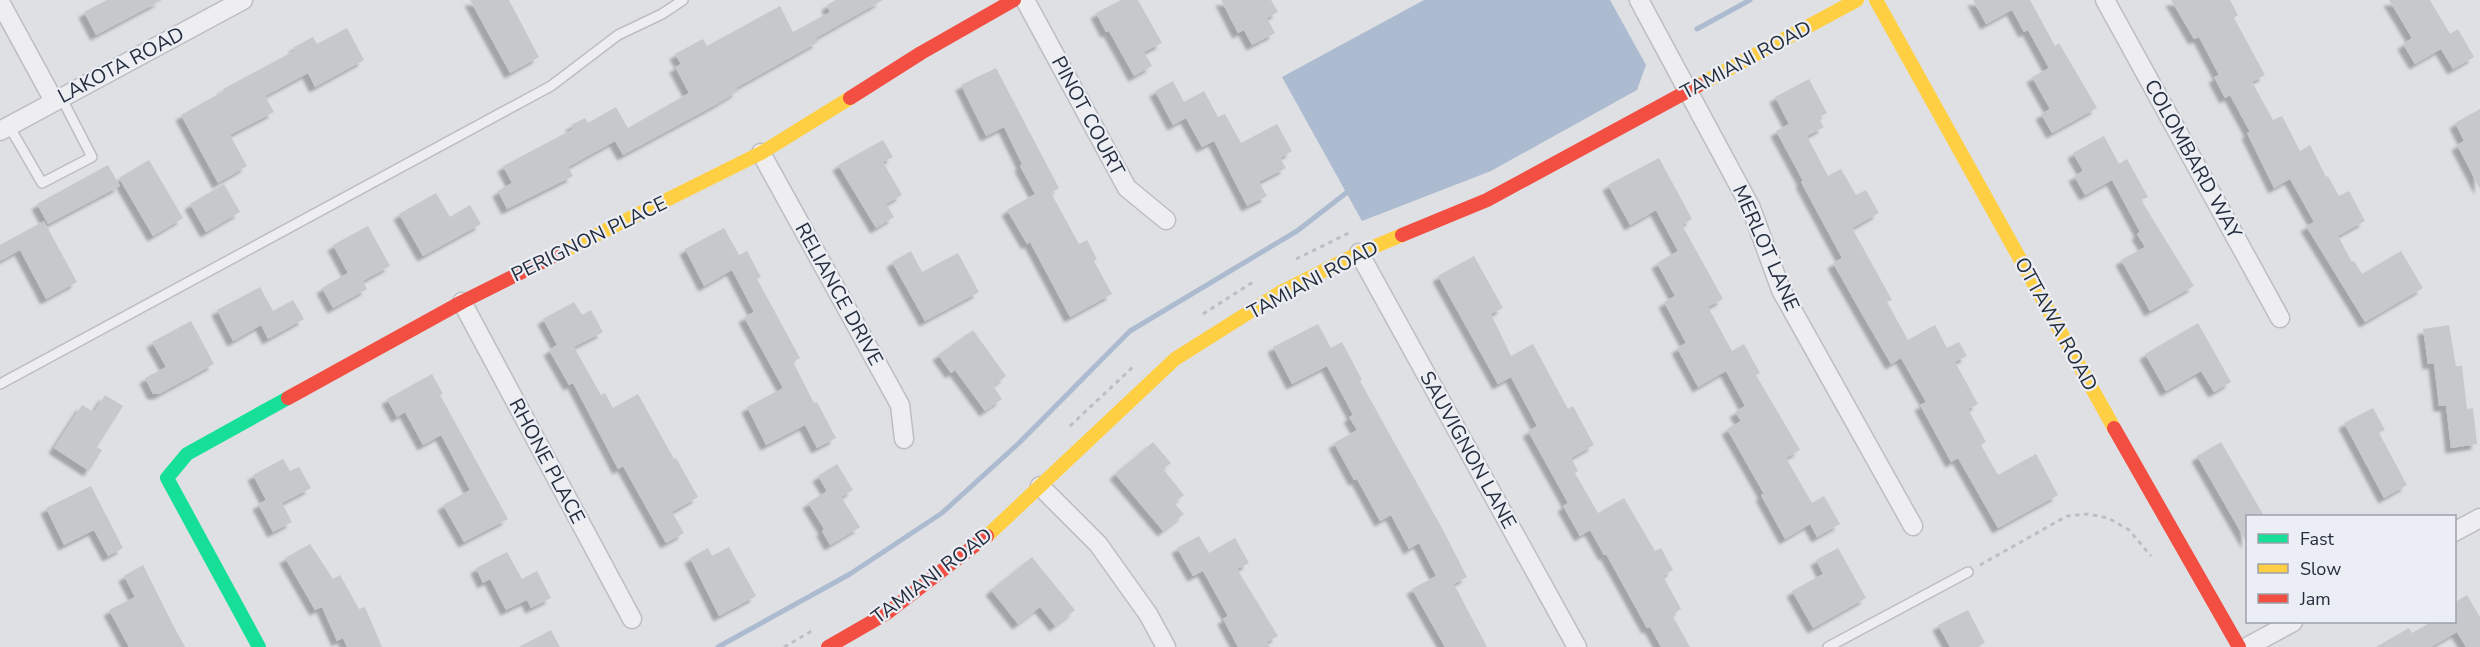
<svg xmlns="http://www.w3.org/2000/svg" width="2480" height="647" viewBox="0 0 2480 647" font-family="'Nunito Sans',sans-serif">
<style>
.water{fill:#acbbcf}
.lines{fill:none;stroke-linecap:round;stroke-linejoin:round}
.stream{stroke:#acbbcf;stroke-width:5}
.building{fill:#c7c8cc;filter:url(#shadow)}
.lane-casing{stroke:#bdbec2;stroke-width:12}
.street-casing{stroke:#bdbec2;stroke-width:21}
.path{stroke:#bdbec4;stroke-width:3;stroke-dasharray:4.5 4.5;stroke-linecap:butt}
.lane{stroke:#eeeef0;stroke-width:9}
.street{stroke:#eeeef0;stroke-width:18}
.fast{stroke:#16e098;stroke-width:14}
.slow{stroke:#ffcf43;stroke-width:14}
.jam{stroke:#f24e42;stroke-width:14}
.labels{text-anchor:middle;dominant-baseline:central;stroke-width:4.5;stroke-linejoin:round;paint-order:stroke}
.street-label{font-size:20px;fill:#262d3c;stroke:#ebeef4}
</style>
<defs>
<filter id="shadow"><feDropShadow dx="-5.5" dy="5.5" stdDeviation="1.5" flood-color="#0004"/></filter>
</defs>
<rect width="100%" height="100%" fill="#dee0e4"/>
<path class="water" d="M1424,0H1610L1646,65L1637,90L1491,171L1362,221L1282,77Z"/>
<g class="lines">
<g class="stream">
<path d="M1697,29L1750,0"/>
<path d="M718,647L850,574L942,513L1019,443L1130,331L1297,231L1350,190"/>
</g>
</g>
<g class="building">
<path d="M107,0H162L96,35L84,12Z"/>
<path d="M470,0H509L539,57L510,73Z"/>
<path d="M836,0H883L816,38L818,42L736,88L738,91L717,104L623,155L615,141L568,167L573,176L507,209L498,191L512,183L503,166L573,129L571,125L585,118L588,123L616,107L628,128L689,93L675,67L681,64L675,54L703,39L707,46L780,6L793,32L830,12L827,5Z"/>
<path d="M1121,0H1138L1162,43L1144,52L1152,66L1134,76L1109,31L1106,32L1096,13Z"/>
<path d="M1221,0H1271L1278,12L1267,18L1275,33L1252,45L1244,30L1238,33Z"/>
<path d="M1973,0H2030L2055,46L2059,43L2097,108L2052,133L2041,114L2050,109L2032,77L2049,68L2028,30L2024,32L2012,10L1986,24Z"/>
<path d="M2171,0H2230L2238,15L2234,18L2265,75L2252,82L2273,120L2282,116L2300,151L2310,145L2326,177L2328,176L2339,196L2349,191L2365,221L2338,236L2352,262L2354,261L2362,274L2401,251L2423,288L2365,322L2306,226L2314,222L2290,179L2274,188L2247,133L2250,132L2230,95L2225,98L2214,77L2219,75L2199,37L2194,39Z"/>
<path d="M2389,0H2430L2450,34L2458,29L2474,57L2453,69L2441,49L2415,64L2403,44L2412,38Z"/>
<path d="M347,28L364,60L315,87L308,73L265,96L274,112L230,135L247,166L218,183L181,115L224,91L223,89L296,50L294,47L313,37L317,44Z"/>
<path d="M996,68L1059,188L1051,193L1079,244L1087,240L1097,259L1094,261L1112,294L1070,317L1030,242L1027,244L1007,210L1035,194L1020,166L1022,164L1004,127L986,136L961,85Z"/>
<path d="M1809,79L1827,113L1818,118L1824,127L1807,136L1828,176L1841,169L1856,195L1866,190L1879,213L1852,228L1892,300L1887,302L1908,340L1935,325L1947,348L1959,342L1967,356L1955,362L1978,404L1968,409L1986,442L1981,445L1998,475L2036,454L2058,495L1998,528L1958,458L1951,462L1920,405L1926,402L1901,358L1891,364L1863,316L1833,263L1842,258L1801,182L1803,181L1776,131L1789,124L1775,97Z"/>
<path d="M1173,81L1184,102L1204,91L1218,117L1225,114L1241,143L1277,124L1292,151L1280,158L1286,168L1259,182L1267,196L1247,206L1214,141L1202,147L1186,118L1173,125L1155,91Z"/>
<path d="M2480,109V189L2457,145L2464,141L2455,123Z"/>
<path d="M2104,136L2119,164L2127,159L2148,197L2141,200L2194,286L2150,311L2121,260L2145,247L2137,234L2140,232L2112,180L2085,195L2074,176L2083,171L2073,153Z"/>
<path d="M883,140L893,157L883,162L902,195L886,204L894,217L876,228L838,165Z"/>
<path d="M1659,158L1692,219L1682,225L1723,299L1708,307L1732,351L1744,344L1760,373L1756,375L1800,450L1786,458L1812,503L1824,496L1840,524L1817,537L1810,524L1785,539L1761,495L1764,494L1727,429L1741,421L1735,412L1745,406L1726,371L1698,387L1677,348L1686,343L1664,302L1675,296L1657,263L1678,251L1656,210L1630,225L1608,185Z"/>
<path d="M149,160L183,218L153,236L119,178Z"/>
<path d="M108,165L120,186L48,224L37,204Z"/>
<path d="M224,184L240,212L206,232L190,204Z"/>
<path d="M436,193L450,217L470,205L481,224L423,256L399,214Z"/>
<path d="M44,221L77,282L46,299L20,250L0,261V245Z"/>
<path d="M368,226L390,266L363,281L367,289L333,308L322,288L348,273L333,245Z"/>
<path d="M724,228L739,255L747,251L761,277L757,279L800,358L793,362L814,403L817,402L836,438L817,448L805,425L766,445L747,407L783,388L744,317L754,312L732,270L704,286L685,249Z"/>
<path d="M911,251L922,272L958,253L979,292L925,321L892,262Z"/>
<path d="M1474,256L1503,308L1491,314L1511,356L1533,344L1568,409L1573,406L1594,445L1571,458L1578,471L1575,473L1598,513L1624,498L1655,551L1661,548L1673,570L1663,576L1681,609L1672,615L1690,647H1661L1650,627L1647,628L1606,554L1604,555L1590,530L1580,536L1563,506L1568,503L1528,431L1537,426L1511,377L1498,384L1438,276Z"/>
<path d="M260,287L273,311L293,300L304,319L268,339L261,325L233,341L217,310Z"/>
<path d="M574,302L582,315L591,310L603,332L574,347L601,395L605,393L613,408L638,394L674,459L676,458L698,497L672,512L684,533L666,543L623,466L618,469L573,383L569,385L549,350L557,345L543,319Z"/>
<path d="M191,321L214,364L159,394H153L145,378L166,367L152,342Z"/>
<path d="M2198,323L2231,382L2214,392L2201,371L2166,391L2145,354Z"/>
<path d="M1318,324L1331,348L1342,342L1362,380L1360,381L1443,530L1467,577L1454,584L1487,647H1445L1412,589L1436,576L1419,543L1409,549L1391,515L1380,521L1357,479L1354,480L1334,443L1357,430L1349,417L1353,415L1327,366L1292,384L1273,347Z"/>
<path d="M2449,325L2456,366H2462L2467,409L2473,408L2477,444L2451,448L2446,406H2439L2434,363L2428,364L2423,329Z"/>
<path d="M973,330L1006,376L993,386L1002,399L985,411L955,370L951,373L938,355Z"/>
<path d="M432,374L443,394L440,395L508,519L464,542L443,505L470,490L459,469L441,435L423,445L405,412L397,417L387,399Z"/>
<path d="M105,395L123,406L97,447L102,450L89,471L54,448L82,405L94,412Z"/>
<path d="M2373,408L2385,430L2379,433L2407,485L2384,498L2344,423Z"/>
<path d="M1153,442L1171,463L1163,469L1184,495L1174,503L1184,514L1163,531L1115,474Z"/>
<path d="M2221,442L2264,516H2247V543L2197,456Z"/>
<path d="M283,459L290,471L299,467L311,488L282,503L292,522L273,532L258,504L266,500L253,475Z"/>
<path d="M837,464L853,490L841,497L860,527L830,545L822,531L824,529L808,503L827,491L818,476Z"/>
<path d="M91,486L123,548L108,556L94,530L64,545L46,508Z"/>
<path d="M1199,536L1209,553L1235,538L1249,563L1237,569L1278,636L1267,642L1270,647H1238L1223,619L1228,616L1203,571L1193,576L1177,548Z"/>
<path d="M310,544L333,579L340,575L359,609L365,607L382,647H347L343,638L337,641L322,607L315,610L285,558Z"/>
<path d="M729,547L756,596L719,616L690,558L708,548L712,556Z"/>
<path d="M1838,548L1866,598L1813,628L1792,591L1823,574L1816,560Z"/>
<path d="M507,552L522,579L537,571L551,598L531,608L527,600L506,610L490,579L483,583L476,568Z"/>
<path d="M1032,557L1075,610L1055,626L1040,607L1018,624L991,590Z"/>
<path d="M143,565L173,625L185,647H129L109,610L135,597L124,576Z"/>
<path d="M2467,595L2480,617V647H2466L2457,632L2431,647H2376L2409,628L2412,633L2433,621H2454V603Z"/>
<path d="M1968,610L1985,643L1977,647H1950L1938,625Z"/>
<path d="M551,630L560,647H519Z"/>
</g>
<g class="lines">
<g class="lane-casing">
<g id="lane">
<path d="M9,126L42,183L92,157L61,97"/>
<path d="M0,384L551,86L618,35L662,14L683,0"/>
<path d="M1828,647L1968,572"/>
</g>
</g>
<g class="street-casing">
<g id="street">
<path d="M1025,0L1127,188L1166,220"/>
<path d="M1639,0L1751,208L1781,290L1913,526"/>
<path d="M2105,0L2280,318"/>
<path d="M0,2L54,101"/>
<path d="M0,131L243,0"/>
<path d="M761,153L900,405L904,439"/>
<path d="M1359,253L1577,647"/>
<path d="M462,302L632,619"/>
<path d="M1040,486L1098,544L1148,614L1166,647"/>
<path d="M2454,532L2480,518"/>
<path d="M2247,647L2293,622"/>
</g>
</g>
<g class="path">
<path d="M1296,259L1349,233"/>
<path d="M1203,314L1253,282"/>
<path d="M1070,426L1135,365"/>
<path d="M1980,565L2067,516L2088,514L2108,518L2129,530L2151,556"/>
<path d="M784,647L815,629"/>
</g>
<use href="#lane" class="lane"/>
<use href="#street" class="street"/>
<path class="fast" d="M259,647L167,478L187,454L288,398"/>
<g class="slow">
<path d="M1876,0L2114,428"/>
<path d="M1699,85L1857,0"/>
<path d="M560,253L761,153L850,98"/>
<path d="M987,536L1175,359L1281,292L1359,253L1402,235"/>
</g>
<g class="jam">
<path d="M850,98L921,53L1014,0"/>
<path d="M1402,235L1487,200L1699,85"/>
<path d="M288,398L462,302L560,253"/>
<path d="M2114,428L2239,647"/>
<path d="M828,647L887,613L987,536"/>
</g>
</g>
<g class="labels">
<g class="street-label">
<text transform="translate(1746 60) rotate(-28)">TAMIANI ROAD</text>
<text transform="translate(121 65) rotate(-28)">LAKOTA ROAD</text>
<text transform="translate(1088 116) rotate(62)">PINOT COURT</text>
<text transform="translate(2193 159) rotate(61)">COLOMBARD WAY</text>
<text transform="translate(589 239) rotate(-26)">PERIGNON PLACE</text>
<text transform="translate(1766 248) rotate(66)">MERLOT LANE</text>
<text transform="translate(1313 280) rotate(-28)">TAMIANI ROAD</text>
<text transform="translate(839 294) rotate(61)">RELIANCE DRIVE</text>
<text transform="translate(2056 324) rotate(61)">OTTAWA ROAD</text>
<text transform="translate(1468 450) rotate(61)">SAUVIGNON LANE</text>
<text transform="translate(547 461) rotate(62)">RHONE PLACE</text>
<text transform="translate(932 576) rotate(-37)">TAMIANI ROAD</text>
</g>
</g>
<rect x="2246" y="515" width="210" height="108" fill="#ebeef4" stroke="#9ca1aa" stroke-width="1.5"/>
<rect x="2258" y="534" width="30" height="9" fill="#16e098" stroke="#9ca1aa" stroke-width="1.5"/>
<text x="2300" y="545" font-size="18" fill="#262d3c">Fast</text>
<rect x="2258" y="564" width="30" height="9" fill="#ffcf43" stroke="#9ca1aa" stroke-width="1.5"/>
<text x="2300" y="575" font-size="18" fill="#262d3c">Slow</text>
<rect x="2258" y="594" width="30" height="9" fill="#f24e42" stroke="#9ca1aa" stroke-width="1.5"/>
<text x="2300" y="605" font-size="18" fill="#262d3c">Jam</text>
</svg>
